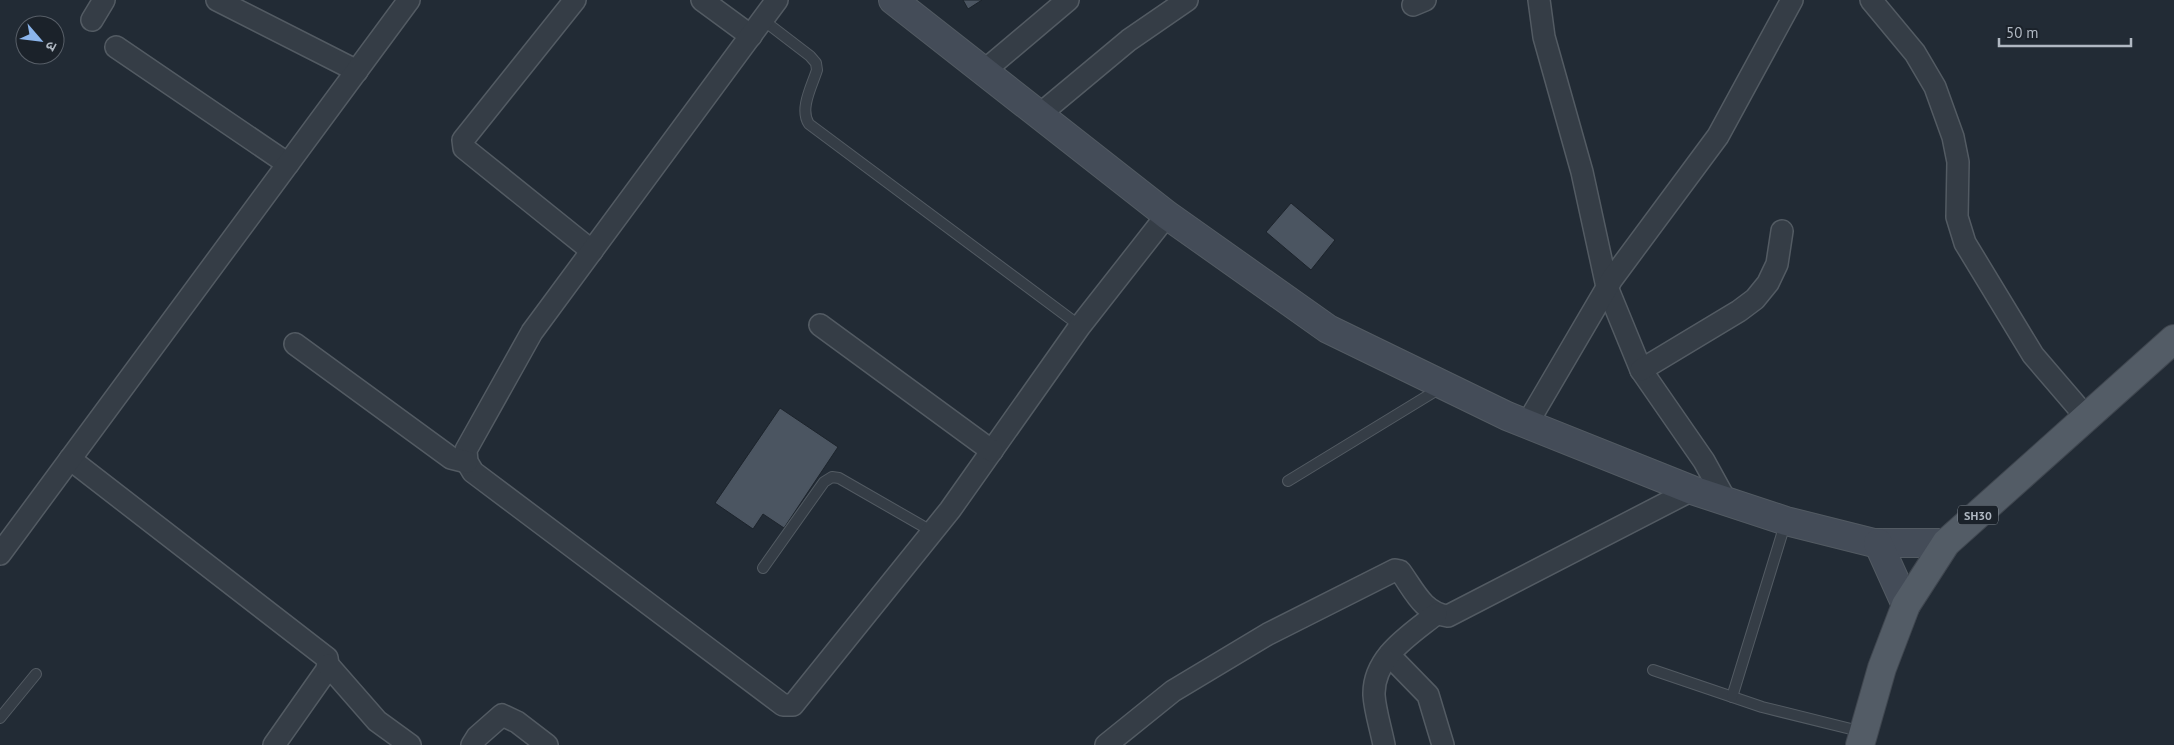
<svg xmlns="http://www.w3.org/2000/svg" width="2174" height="745" viewBox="0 0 2174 745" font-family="'PT Sans','Noto Sans Devanagari',sans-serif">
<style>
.building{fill:#4b5561;stroke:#1d242c}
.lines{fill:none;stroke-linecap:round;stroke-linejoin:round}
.service-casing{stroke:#535b63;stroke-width:12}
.minor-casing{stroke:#535b63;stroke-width:24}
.secondary-casing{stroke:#535b63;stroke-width:30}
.primary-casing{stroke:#3f464f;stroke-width:30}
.service{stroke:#353d46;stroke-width:10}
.minor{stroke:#353d46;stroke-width:21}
.secondary{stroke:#444c58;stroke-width:28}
.primary{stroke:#535c66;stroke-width:28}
.labels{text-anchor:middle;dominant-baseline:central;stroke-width:5;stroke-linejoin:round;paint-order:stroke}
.shield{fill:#1b222a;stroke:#838b94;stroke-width:1}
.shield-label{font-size:12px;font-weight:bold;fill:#b0b8c2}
</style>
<rect width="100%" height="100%" fill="#222b35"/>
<g class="building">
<path d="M963,0H982L968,9Z"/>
<path d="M1291,203L1335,240L1311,270L1266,232Z"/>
<path d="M780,408L838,447L784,528L763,514L753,529L715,503Z"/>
</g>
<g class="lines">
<g class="service-casing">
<g id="service">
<path d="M763,20L810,56L816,63L817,70C812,86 799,109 809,124L1080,326"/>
<path d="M1288,481L1442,387"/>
<path d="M763,568L824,482L832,477L839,478L933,532"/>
<path d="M1653,670L1762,707L1863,732"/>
<path d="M1732,697L1786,521"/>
<path d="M0,718L36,674"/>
</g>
</g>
<g class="minor-casing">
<g id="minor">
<path d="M217,0L357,71"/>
<path d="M575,0L463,140L464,148L592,251"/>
<path d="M702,0L751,36"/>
<path d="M777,0L532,332L466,450L467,462L473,472L783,705H793L950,510L1080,326L1167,215"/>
<path d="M1539,0L1544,37L1582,172L1607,287L1641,370L1704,461L1726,501"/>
<path d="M1871,0L1915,53L1935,87L1953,137L1958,162L1957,217L1965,243L2033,355L2087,418"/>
<path d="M1413,5L1425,0"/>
<path d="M92,20L104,0"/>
<path d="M116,47L288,164"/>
<path d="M984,71L1068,0"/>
<path d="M1039,115L1129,40L1187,0"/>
<path d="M820,325L992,451"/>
<path d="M295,344L451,458L467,462"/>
<path d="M1641,370L1739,311L1755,299L1768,283L1777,264L1782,231"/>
<path d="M1527,424L1612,279L1718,136L1792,0"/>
<path d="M70,459L327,658L328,665L326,671L274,745"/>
<path d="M0,554L409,0"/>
<path d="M1389,655L1428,695L1443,745"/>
<path d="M328,665L377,721L410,745"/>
<path d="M472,745L477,737L502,715L517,722L547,745"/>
<path d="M1106,745L1173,691L1268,634L1395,570L1400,571C1414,590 1423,613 1448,616L1692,490"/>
<path d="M1384,745C1381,729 1375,711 1374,695C1373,657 1410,635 1436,614"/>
</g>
</g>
<g class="secondary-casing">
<g id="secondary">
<path d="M893,0L1167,215L1328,329L1507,416L1692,490L1786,521L1874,543H1946"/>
<path d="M1878,543L1906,605"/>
</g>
</g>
<g class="primary-casing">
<path id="primary" d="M1860,745L1882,668L1906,605L1946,543L2174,339"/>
</g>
<use href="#service" class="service"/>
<use href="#minor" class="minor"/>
<use href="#secondary" class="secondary"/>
<use href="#primary" class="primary"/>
</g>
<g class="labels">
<rect class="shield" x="1958" y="505.5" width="40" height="19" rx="4"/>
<g class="shield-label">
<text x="1978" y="515">SH30</text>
</g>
</g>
<g transform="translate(40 40) rotate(118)"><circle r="24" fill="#1b222a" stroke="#575e67"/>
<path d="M0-4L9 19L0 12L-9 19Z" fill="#8bb5ec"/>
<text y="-8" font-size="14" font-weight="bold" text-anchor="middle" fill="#b0b8c2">उ</text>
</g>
<path d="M1999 38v8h132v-8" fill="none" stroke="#b0b8c2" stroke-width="2.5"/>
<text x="2006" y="38" font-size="15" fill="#b0b8c2" stroke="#1b222a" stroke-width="4" paint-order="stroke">50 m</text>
</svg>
